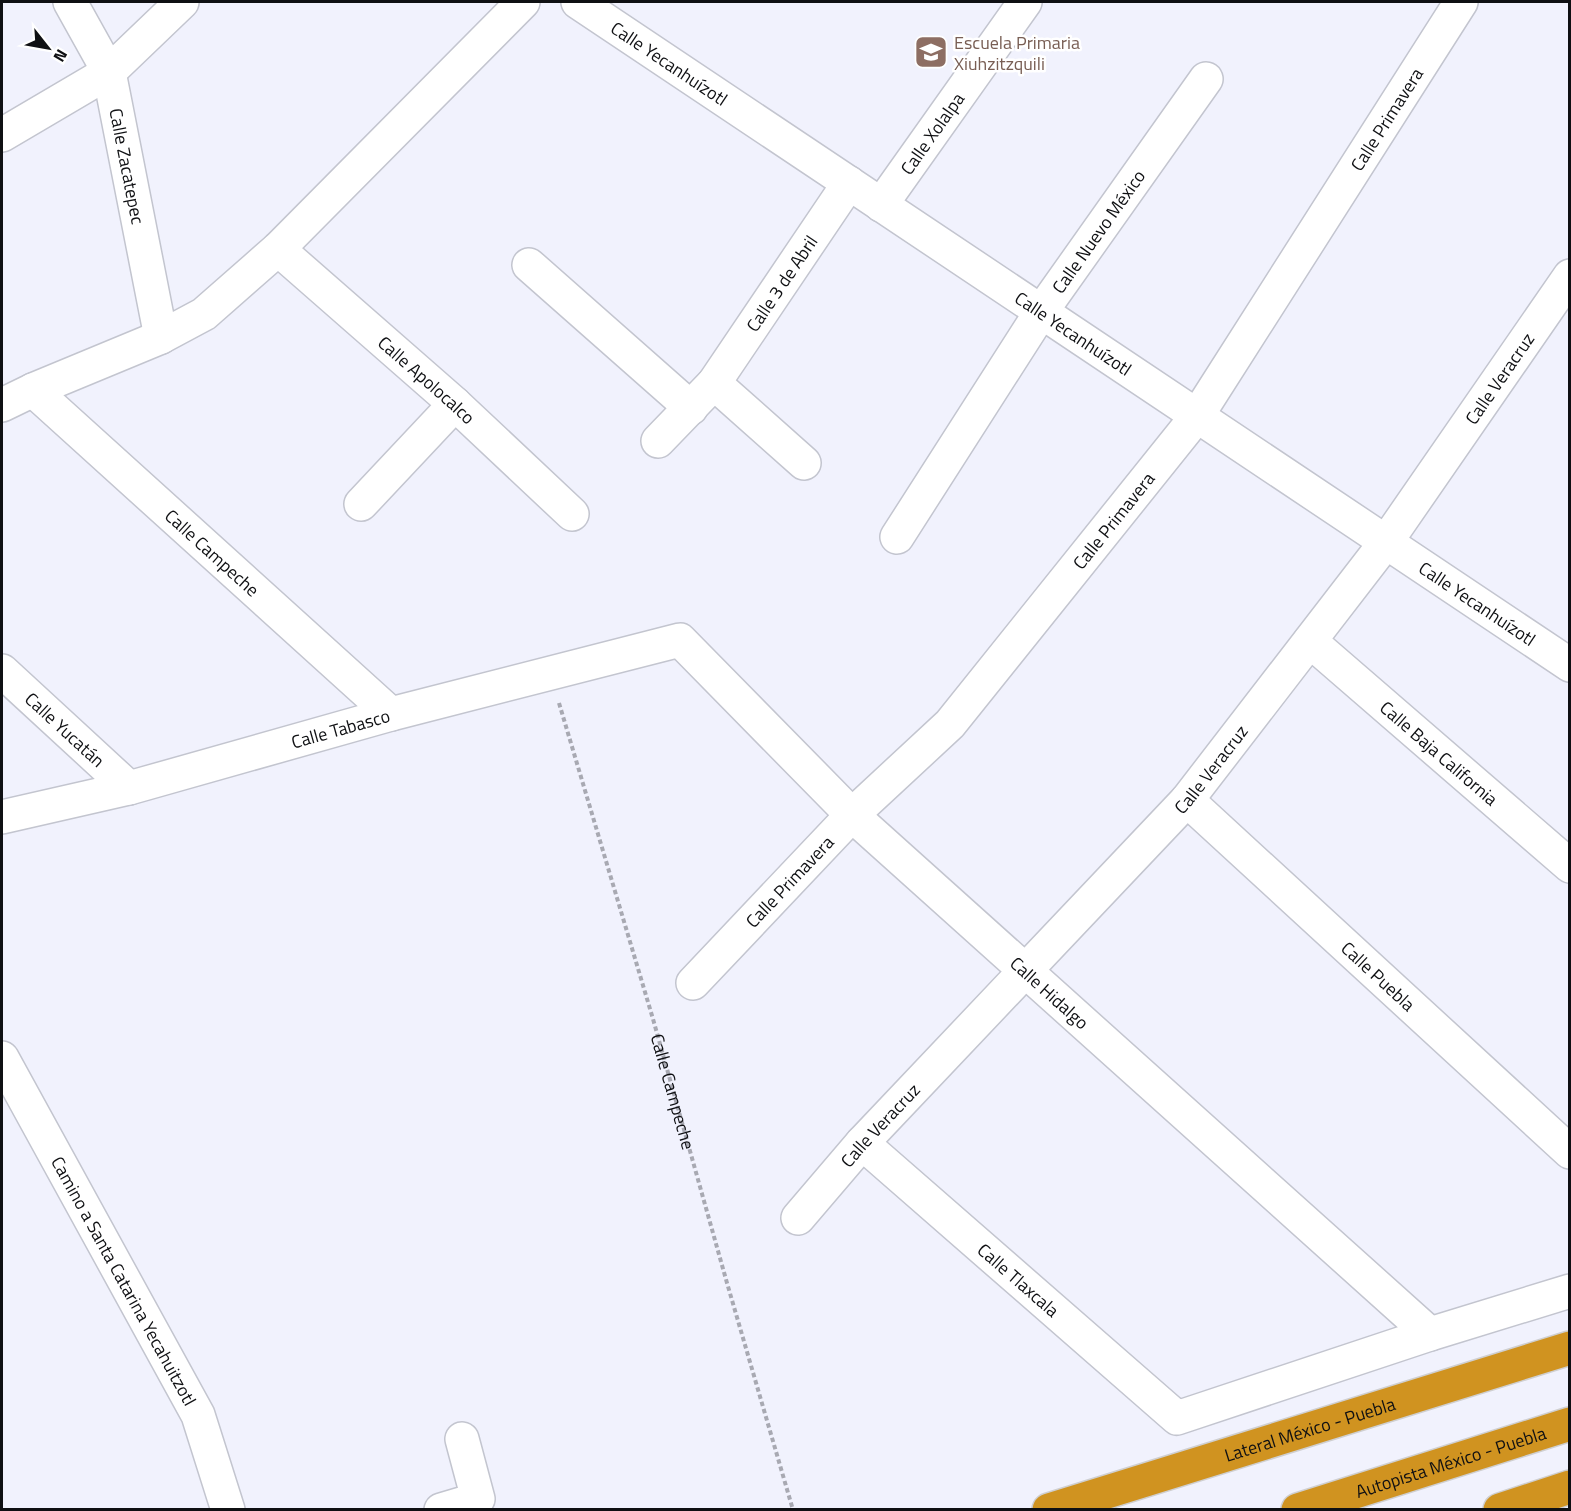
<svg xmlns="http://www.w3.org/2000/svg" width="1571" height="1511" viewBox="0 0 1571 1511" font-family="'Titillium Web',sans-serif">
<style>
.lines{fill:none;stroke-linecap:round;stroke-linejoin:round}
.minor-casing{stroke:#c3c5cf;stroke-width:36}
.highway-casing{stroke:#cfcfd0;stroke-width:36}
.path{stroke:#a8a9b2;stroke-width:4;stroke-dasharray:4.5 3;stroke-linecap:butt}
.minor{stroke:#fff;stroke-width:33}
.highway{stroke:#d09320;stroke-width:33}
.labels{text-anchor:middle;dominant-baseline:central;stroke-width:5;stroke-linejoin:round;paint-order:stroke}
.education-label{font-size:18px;fill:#785e54;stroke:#fff;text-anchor:start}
.street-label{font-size:18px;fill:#0f1013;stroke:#fff}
</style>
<rect width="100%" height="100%" fill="#f1f2fd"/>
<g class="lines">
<g class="minor-casing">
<g id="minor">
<path id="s2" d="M70,2L109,72L161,337"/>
<path id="s3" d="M578,2L1570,665"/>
<path d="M2,135L109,72L182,2"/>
<path id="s4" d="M881,205L1025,2"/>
<path id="s5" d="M278,249L455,404L572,514"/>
<path d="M529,265L691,408"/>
<path d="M714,383L804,463"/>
<path id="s6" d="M33,390L391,714"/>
<path d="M2,405L33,390L161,337L204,314L278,249L523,2"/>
<path id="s7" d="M658,441L714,383L849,183"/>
<path d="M361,504L455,404"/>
<path id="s8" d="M897,537L1041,312L1206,79"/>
<path id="s9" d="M1310,641L1570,866"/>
<path id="s10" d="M2,671L129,788"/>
<path id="s11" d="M1187,800L1570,1152"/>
<path id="s12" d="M2,817L129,788L391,714L680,640L852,815L1430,1334"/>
<path id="s13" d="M693,983L852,815L950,724L1197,416L1461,2"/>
<path id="s14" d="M2,1058L198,1415L228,1510"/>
<path id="s15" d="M862,1143L1177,1418L1430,1334L1570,1291"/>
<path id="s16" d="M798,1218L862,1143L1187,800L1386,542L1570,276"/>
<path d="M441,1510L478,1499L462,1439"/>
</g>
</g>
<g class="highway-casing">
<g id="highway">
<path id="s17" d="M1049,1510L1570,1348"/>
<path id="s18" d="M1298,1510L1570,1424"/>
<path d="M1500,1510L1570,1487"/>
</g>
</g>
<path class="path" id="s1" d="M559,703L653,1019L727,1283L793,1510"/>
<use href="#minor" class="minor"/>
<use href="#highway" class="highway"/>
</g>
<defs>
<g id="school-square" transform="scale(1.725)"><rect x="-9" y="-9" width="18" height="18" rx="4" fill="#8d6e63" stroke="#fff"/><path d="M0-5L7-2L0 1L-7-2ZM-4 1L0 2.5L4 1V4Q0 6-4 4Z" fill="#fff"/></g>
</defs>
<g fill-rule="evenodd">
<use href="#school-square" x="931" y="52"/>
</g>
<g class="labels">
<g class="education-label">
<text x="954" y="42">Escuela Primaria<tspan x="954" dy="21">Xiuhzitzquili</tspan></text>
</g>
<g class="street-label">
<text stroke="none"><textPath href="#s3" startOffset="110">Calle Yecanhuízotl</textPath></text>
<text stroke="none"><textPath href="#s13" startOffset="1112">Calle Primavera</textPath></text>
<text stroke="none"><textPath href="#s4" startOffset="88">Calle Xolalpa</textPath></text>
<text stroke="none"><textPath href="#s2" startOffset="176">Calle Zacatepec</textPath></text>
<text stroke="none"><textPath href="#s8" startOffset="366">Calle Nuevo México</textPath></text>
<text stroke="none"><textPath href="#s7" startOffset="201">Calle 3 de Abril</textPath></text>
<text stroke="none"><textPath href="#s3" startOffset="596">Calle Yecanhuízotl</textPath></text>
<text stroke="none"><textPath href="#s16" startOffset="1096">Calle Veracruz</textPath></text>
<text stroke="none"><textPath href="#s5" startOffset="198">Calle Apolocalco</textPath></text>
<text stroke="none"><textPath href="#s13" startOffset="626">Calle Primavera</textPath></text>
<text stroke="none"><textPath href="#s6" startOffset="242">Calle Campeche</textPath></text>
<text stroke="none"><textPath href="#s3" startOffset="1082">Calle Yecanhuízotl</textPath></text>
<text stroke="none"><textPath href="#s12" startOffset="350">Calle Tabasco</textPath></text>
<text stroke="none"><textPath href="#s10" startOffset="86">Calle Yucatán</textPath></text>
<text stroke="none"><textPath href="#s9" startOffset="171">Calle Baja California</textPath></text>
<text stroke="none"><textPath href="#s16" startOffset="610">Calle Veracruz</textPath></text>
<text stroke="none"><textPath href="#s13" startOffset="140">Calle Primavera</textPath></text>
<text stroke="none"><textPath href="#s11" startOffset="260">Calle Puebla</textPath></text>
<text stroke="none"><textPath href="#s12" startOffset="1212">Calle Hidalgo</textPath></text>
<text stroke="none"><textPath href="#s1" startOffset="405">Calle Campeche</textPath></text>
<text stroke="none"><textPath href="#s16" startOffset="124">Calle Veracruz</textPath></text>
<text stroke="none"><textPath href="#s14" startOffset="254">Camino a Santa Catarina Yecahuitzotl</textPath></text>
<text stroke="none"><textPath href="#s15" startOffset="208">Calle Tlaxcala</textPath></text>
<text stroke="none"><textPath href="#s17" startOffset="273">Lateral México - Puebla</textPath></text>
<text stroke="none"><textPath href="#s18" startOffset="160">Autopista México - Puebla</textPath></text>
</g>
</g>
<rect width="1571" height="1511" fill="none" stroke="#0f1013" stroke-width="6"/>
<g transform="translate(48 48) rotate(121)" stroke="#ffffff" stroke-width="4.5" paint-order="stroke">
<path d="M0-4.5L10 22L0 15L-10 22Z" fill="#0f1013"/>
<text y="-9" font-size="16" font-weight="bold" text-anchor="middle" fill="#0f1013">N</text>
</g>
</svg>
